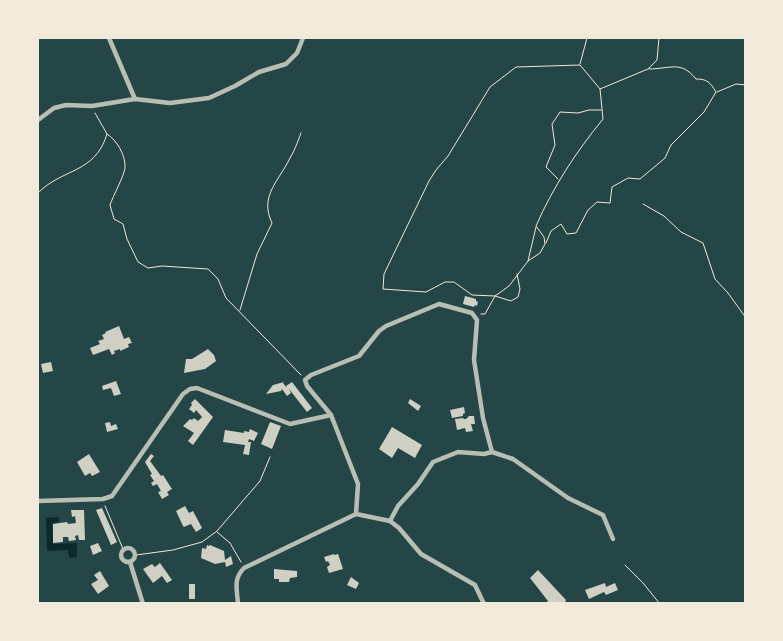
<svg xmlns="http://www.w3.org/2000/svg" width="783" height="641" viewBox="0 0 783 641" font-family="Montserrat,sans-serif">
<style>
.green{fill:#244646}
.water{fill:#0a2a2b}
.building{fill:#cfcfc3}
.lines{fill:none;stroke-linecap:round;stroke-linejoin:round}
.path{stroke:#f1e9da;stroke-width:1}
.minor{stroke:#b8beb3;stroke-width:4.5}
</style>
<rect width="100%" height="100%" fill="#0f3d3e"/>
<rect class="green" x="38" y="38" width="707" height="565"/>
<path class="water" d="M59,517V522L52,523L53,544L77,543V557L69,558L68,550L47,551L46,518Z"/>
<g class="building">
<path d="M465,296L476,299V301L478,302L477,306L475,305L474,307L463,304Z"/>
<path d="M119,326L124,339L129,337L132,343L128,344L129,347L120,351V349L114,351L115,353L112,355L109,349L93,355L90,348L100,344L98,341L104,339L102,335L106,333L105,332Z"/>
<path d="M208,349L214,355L216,361L205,369L184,373L186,359H192Z"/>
<path d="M51,362L53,371L43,373L41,364Z"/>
<path d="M116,381L121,394L114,396L111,388L103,390L102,386Z"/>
<path d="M284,382L283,383L287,388L286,386L292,382L312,408L307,412L289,389L291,393L287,396L282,389L281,391L266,394L273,385Z"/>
<path d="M195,399L213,417L193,445L188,441L194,433L183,426L190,419L192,420L194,418L198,421L202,417L196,410L194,413L189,409L192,405L191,403Z"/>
<path d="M410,399L421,406L418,411L408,403Z"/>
<path d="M464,407L465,413L463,414V416L452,418L450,410Z"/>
<path d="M469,416H474L475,424H471L473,431L466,432L465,428L457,430L455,419L463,418L464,419H466Z"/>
<path d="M110,422L111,426L116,424L118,429L107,432L105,423Z"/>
<path d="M270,422L281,426L272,449L261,444Z"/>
<path d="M392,427L422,445L415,458L398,448L392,458L379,449Z"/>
<path d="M250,429L258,433L254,441L249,439L248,442H251L249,455L243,454L245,445L223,442L225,430L244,433V431L249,432Z"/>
<path d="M89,454L100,472L92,476L90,473L85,476L77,462Z"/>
<path d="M151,454L154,456L150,461L161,476L163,475L172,489L167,492L169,495L162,499L158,492L161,491L157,484L153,486L151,483L154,481L150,475L152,474L145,462Z"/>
<path d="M185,506L189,513L193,511L202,528L196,532L191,524L184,527L183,526L176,511Z"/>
<path d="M102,508L117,542L111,545L96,510Z"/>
<path d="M71,510H84L85,540H79L78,535L75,536L76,540L69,541L68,537H63V542L53,543V524L67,522L68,524L76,523L75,516L72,517Z"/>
<path d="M98,543L102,551L93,555L90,546Z"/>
<path d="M207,545L209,546L210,545L224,551L225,560L231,556L233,564L226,567L225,562L215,564L201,558L202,548L206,549Z"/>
<path d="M334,554V555L338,554L343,569L329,573L327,567L330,565L328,561L326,562L324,557Z"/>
<path d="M160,563L172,580L167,583L162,576L153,583L143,569L152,564L155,567Z"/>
<path d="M274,569L297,571V577L290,578L289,582H279V579H274Z"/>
<path d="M538,570L566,600L564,604H544L548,601L530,578Z"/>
<path d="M100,571L109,586L98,594L91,584L98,580L94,575Z"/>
<path d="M351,577L359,583L356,589L347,585Z"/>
<path d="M605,583L606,587L615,583L618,590L606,595L604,592L589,599L585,590Z"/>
<rect x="189" y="584" width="6" height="15"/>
</g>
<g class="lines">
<g class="path">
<path d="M580,64L587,38"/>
<path d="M717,92L736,84L746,85"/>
<path d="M107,134C117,140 126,156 125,168C124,176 113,196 110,205L114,219L123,224L127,239L138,262L148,268L162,266L208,269L218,279L226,298L301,375"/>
<path d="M558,179L546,167L555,145L552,124L560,112L578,113L589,110H601"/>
<path d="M38,193C62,168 95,174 107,134L95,113"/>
<path d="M643,204L664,216L681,232L703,243L715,279L728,293L746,318"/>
<path d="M546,243L551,231L561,224L567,234L576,233L588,210L597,202L610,203L612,187L628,178L640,179L665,158L671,145L704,112L716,92C710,82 707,79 696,79C681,60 670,69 649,69"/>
<path d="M528,261L536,227"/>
<path d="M517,274L520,289L518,297L511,301L495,296L472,295L454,282H445L426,292L383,289L384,274L429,181L436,170L448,156L490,87L516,67L580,65L600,89"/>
<path d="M240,310L257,254L272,223C259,196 279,181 290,158C295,150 298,141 301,133"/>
<path d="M481,314H485L495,296L509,286L528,261L540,253L545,244L544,237L536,226C553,187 576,152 603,119L600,89L648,69L657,60L659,38"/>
<path d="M105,506L123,549"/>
<path d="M217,532L230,543L241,562"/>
<path d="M136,555L173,550L202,542L217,531L260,481L270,457"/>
<path d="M625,565L643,583L660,604"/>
</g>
<g class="minor">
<path d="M109,38L135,99"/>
<path d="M38,120L54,108L66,105L92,106L135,99L170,103L209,98L235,86L259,72L286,64L297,53L303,38"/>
<path d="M38,501L103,499L112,496L183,394L190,389L197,388L290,424L331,415"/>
<path d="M356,514L390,521L399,528L421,554L475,585L484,604"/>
<path d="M390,521L398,506L418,484L433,462L458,452L484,454L492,452"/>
<circle cx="128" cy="555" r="7"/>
<path d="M130,562L143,604"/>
<path d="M238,604C237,589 233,579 244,568L356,514L358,484L331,415L307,386L305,380L311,375L359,356L379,331L386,326L439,304L472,313L477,320L474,360L483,418L492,452L513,459L568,498L603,515L613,539"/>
</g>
</g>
<rect width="783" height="641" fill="none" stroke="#f1e9da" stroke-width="78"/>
</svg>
